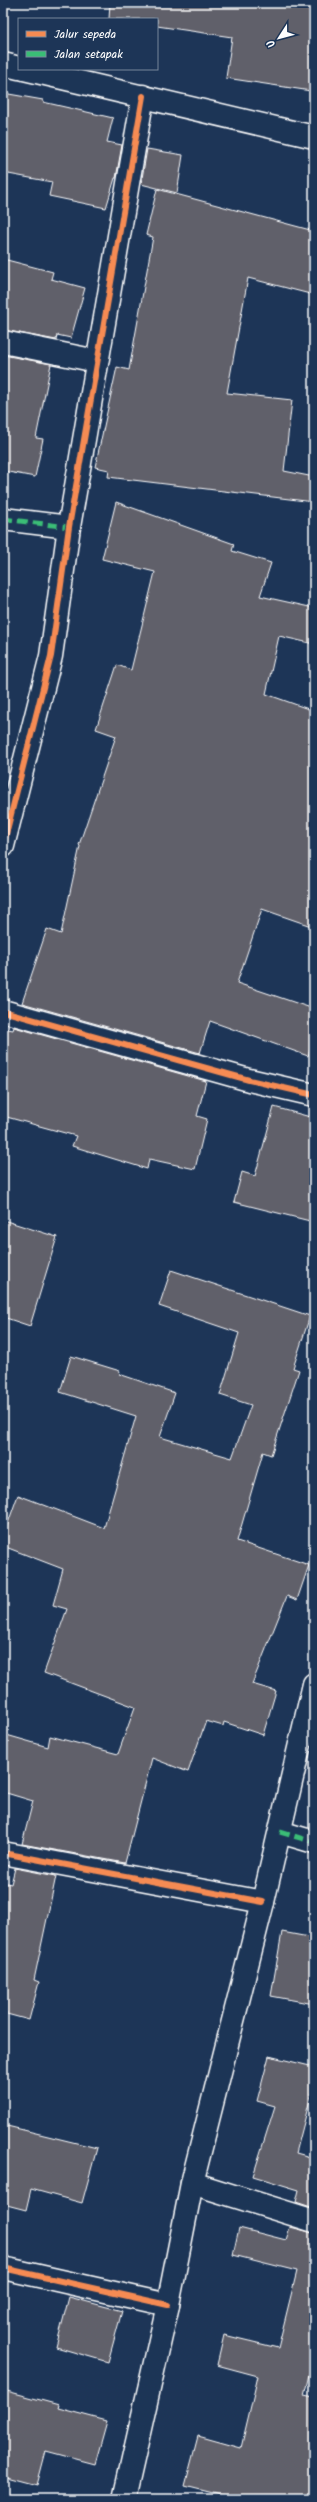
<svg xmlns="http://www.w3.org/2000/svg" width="317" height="2502" viewBox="0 0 317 2502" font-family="Kalam,sans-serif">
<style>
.building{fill:#61606b;stroke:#fff}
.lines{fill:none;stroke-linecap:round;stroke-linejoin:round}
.street-casing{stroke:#fff;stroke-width:25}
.highway-casing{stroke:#fff;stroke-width:25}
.street{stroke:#1d3557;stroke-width:22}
.highway{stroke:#1d3557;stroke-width:22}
.quiet{stroke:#3abd76;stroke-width:5;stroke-dasharray:10 5;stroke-linecap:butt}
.cycleway-casing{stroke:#1d3557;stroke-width:8}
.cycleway{stroke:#f68b52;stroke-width:6}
</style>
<rect width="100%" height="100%" fill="#1d3557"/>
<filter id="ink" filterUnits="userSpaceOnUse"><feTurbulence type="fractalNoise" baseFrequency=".025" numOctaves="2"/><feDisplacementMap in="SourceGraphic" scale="8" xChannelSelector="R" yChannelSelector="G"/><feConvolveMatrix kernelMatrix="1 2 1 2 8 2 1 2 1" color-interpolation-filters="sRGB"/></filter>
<g filter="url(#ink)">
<g class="building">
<path d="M110,3H314V69L311,91L226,78L232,37L157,26V19H109Z"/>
<path d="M3,93L43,100V102L113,118L107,142L122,145L116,178H115L106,208L49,196L52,182L3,173Z"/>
<path d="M147,149L183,155L177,193L141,184Z"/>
<path d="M157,189L314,231V295L248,278L227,393L292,400L284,471L314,477V502L108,477L109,470L95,467L117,367L129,370L153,237L146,235Z"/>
<path d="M3,259L53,272L51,279L85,288L71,338L57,335L56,340L3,330Z"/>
<path d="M3,355L51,364L36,438L43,439L35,477L3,471Z"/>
<path d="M116,502L234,544L232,551L271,563L260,596L314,608V644L279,636L266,694L314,711V927L262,909L237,983L314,1009V1039L308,1056L210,1021L200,1053L22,1003L47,929L61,934L80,846L79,845L116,736L96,729L117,665L131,670L155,572L102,559Z"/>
<path d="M14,1027L206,1081L197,1116L207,1119L195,1169L149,1159L147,1169L72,1146L76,1136L3,1116V1028L13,1030Z"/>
<path d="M274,1107L314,1118V1222L234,1202L242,1172L255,1176Z"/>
<path d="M3,1220L57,1237L30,1326L3,1317Z"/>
<path d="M171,1270L310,1316L293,1368L299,1370L271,1455L263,1452L237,1541L309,1565L297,1600L287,1596L252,1684L276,1691L263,1735L224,1722L223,1726L206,1721L188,1772L152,1758L125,1863L22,1844L33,1801L3,1792V1734L48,1747L50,1736L118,1754L135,1707L44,1673L67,1609L53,1605L63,1569L3,1546V1537L18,1495L104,1528L136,1416L60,1392L71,1356L120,1371L119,1374L175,1393L160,1437L232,1458L251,1405L220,1395L239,1333L159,1306Z"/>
<path d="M15,1868L56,1876L34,1980L39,1982L29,2020L3,2013V1882L11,1884Z"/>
<path d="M282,1932L314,1938V2004L271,1996Z"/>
<path d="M269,2056L314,2067V2084L296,2153L314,2158V2208L296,2202L299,2190L253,2176L275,2106L257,2101Z"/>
<path d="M3,2125L97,2148L82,2203L31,2189L26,2210L3,2204Z"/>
<path d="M290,2227L314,2233V2353L304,2396L314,2398V2499H237L185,2486L198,2436L241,2448L258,2376L217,2365L224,2335L278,2348L297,2271L233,2255L239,2228L286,2240Z"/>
<path d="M69,2297L122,2311L108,2362L56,2347Z"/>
<path d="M3,2390L59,2405L58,2408L107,2421L95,2464L46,2451L37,2485L3,2476Z"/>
</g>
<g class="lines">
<g class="street-casing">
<g id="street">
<path d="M3,64L19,68"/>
<path d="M24,69L314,137"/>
<path d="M3,342L97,361"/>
<path d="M3,519L69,527"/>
<path d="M3,846L51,656L69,527L143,96"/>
<path d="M3,1011L249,1080L314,1095"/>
<path d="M280,1832L314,1842"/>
<path d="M3,1853L263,1902"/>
<path d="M192,2183L314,2221"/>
<path d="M3,2268L168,2305"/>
</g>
</g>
<g class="highway-casing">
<path id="highway" d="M124,2499L168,2305L192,2183L263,1902L314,1684"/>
</g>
<use href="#street" class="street"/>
<use href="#highway" class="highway"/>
<g class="quiet">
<path d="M3,519L69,527"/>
<path d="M280,1832L314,1842"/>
</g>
<g class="cycleway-casing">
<g id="cycleway">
<path d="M3,846L51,656L69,527L143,96"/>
<path d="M3,1011L249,1080L314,1095"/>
<path d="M3,1853L263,1902"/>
<path d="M3,2268L168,2305"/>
</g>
</g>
<use href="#cycleway" class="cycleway"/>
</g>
</g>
<rect width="317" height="2502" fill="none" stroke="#1d3557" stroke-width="16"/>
<rect x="8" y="8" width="301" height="2486" fill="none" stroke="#fff" stroke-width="1.5" filter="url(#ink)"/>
<rect x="18" y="18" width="140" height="52" fill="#1d3557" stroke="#77869a"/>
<rect x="26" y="31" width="20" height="6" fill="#f68b52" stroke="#77869a"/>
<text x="54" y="38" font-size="12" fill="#ffffff">Jalur sepeda</text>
<rect x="26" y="51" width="20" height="6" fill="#3abd76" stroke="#77869a"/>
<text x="54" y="58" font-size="12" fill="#ffffff">Jalan setapak</text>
<g transform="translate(279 38) rotate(234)" stroke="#1d3557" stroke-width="3" paint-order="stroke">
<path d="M0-3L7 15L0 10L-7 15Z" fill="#ffffff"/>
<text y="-6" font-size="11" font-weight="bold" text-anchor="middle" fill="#ffffff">U</text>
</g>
</svg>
